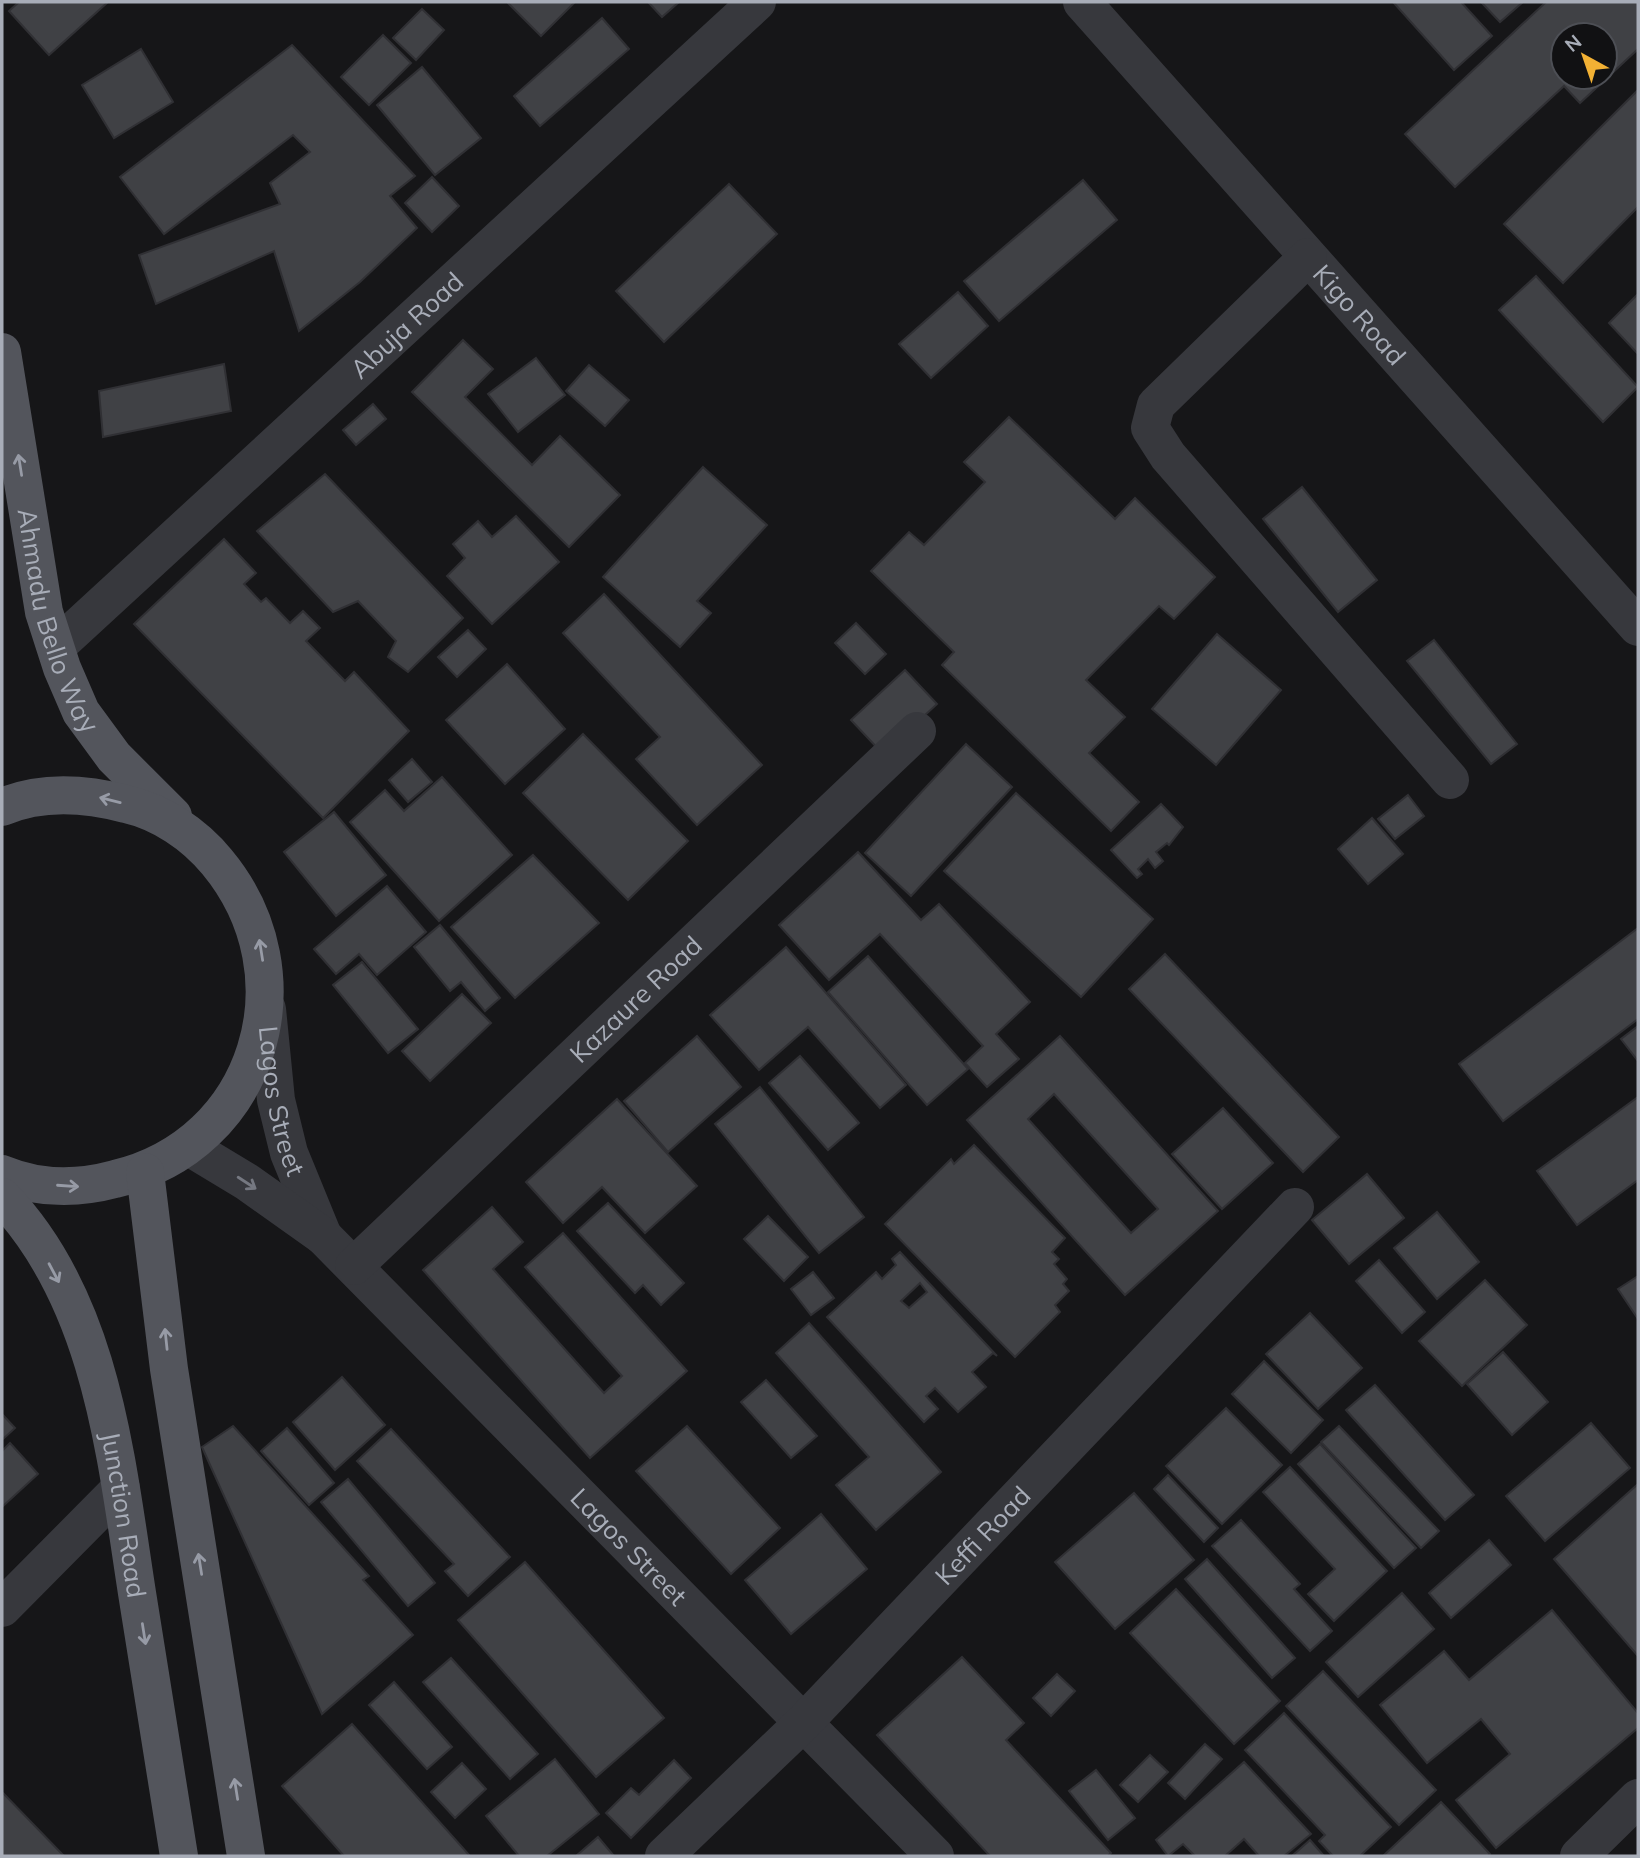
<svg xmlns="http://www.w3.org/2000/svg" width="1640" height="1858" viewBox="0 0 1640 1858" font-family="Mulish,sans-serif">
<style>
.building{fill:#404145;stroke:#303034;stroke-width:2;fill-rule:evenodd}
.lines{fill:none;stroke-linecap:round;stroke-linejoin:round}
.minor{stroke:#37383d;stroke-width:38}
.major{stroke:#53555c;stroke-width:38}
.oneway{stroke:#979ba6}
.oneway2{stroke:#757881}
.labels{text-anchor:middle;dominant-baseline:central;stroke-width:6;stroke-linejoin:round;paint-order:stroke}
.street-label{font-size:26px;fill:#a8adb8;stroke:#111113}
</style>
<rect width="100%" height="100%" fill="#161618"/>
<g class="building">
<path d="M19,2H108L49,55L9,11Z"/>
<path d="M507,2H575L541,36Z"/>
<path d="M648,2H679L662,17Z"/>
<path d="M1393,2H1461L1492,36L1454,70Z"/>
<path d="M1481,2H1523L1500,22Z"/>
<path d="M1546,2H1638V49L1580,103L1564,86L1455,187L1405,134ZM1563,35H1605V77H1563Z"/>
<path d="M422,9L444,30L416,60L393,38Z"/>
<path d="M602,18L629,49L540,126L514,96Z"/>
<path d="M383,35L411,63L369,105L341,77Z"/>
<path d="M292,45L415,176L390,196L417,228L360,282L299,331L274,251L156,304L139,255L280,204L270,183L310,152L293,135L164,234L120,177Z"/>
<path d="M141,49L173,102L114,138L82,85Z"/>
<path d="M422,67L481,138L435,175L377,105Z"/>
<path d="M1638,90V207L1563,283L1504,224Z"/>
<path d="M432,177L459,206L432,232L405,203Z"/>
<path d="M1083,180L1117,220L999,321L964,281Z"/>
<path d="M729,184L777,234L664,342L616,291Z"/>
<path d="M1536,276L1638,387L1603,422L1499,310Z"/>
<path d="M958,292L988,326L931,378L899,344Z"/>
<path d="M1638,294V354L1609,323Z"/>
<path d="M463,340L493,369L465,397L532,465L560,436L620,495L569,547L412,392Z"/>
<path d="M536,358L565,395L518,432L488,394Z"/>
<path d="M224,364L231,411L103,437L99,391Z"/>
<path d="M589,365L629,400L605,426L566,391Z"/>
<path d="M373,404L386,419L356,445L343,430Z"/>
<path d="M1009,417L1115,519L1135,498L1215,577L1174,619L1159,606L1086,680L1125,717L1089,753L1139,802L1111,831L942,665L954,652L871,571L909,532L924,545L985,482L964,462Z"/>
<path d="M703,467L767,525L697,601L711,613L680,647L603,577Z"/>
<path d="M325,474L463,618L408,672L388,657L396,641L358,601L333,612L257,531Z"/>
<path d="M1302,487L1377,580L1338,612L1263,519Z"/>
<path d="M516,516L559,562L492,624L447,576L465,558L453,544L478,521L492,537Z"/>
<path d="M224,539L256,573L244,584L261,602L266,598L290,623L303,611L320,628L306,641L345,681L354,672L409,731L323,818L134,624Z"/>
<path d="M604,594L762,765L697,825L636,759L660,737L563,633Z"/>
<path d="M856,623L886,654L865,674L835,643Z"/>
<path d="M468,630L486,649L457,677L438,657Z"/>
<path d="M1217,634L1281,690L1216,765L1152,709Z"/>
<path d="M1434,640L1517,744L1491,764L1407,661Z"/>
<path d="M507,664L565,729L505,784L446,720Z"/>
<path d="M905,670L937,704L883,754L851,720Z"/>
<path d="M583,734L688,841L628,900L523,793Z"/>
<path d="M966,744L1012,787L911,896L865,853Z"/>
<path d="M412,759L432,782L408,802L389,780Z"/>
<path d="M442,777L512,855L439,921L350,822L385,790L404,811Z"/>
<path d="M1016,793L1153,919L1081,997L944,871Z"/>
<path d="M1408,795L1424,816L1395,839L1378,819Z"/>
<path d="M1161,804L1183,827L1169,845L1167,843L1156,852L1163,861L1155,868L1148,859L1138,869L1142,874L1137,878L1111,850Z"/>
<path d="M334,812L386,875L336,916L284,852Z"/>
<path d="M1372,818L1403,854L1368,884L1338,849Z"/>
<path d="M858,852L921,920L939,904L1030,1002L996,1034L1019,1059L987,1087L965,1063L983,1046L880,934L829,980L779,925Z"/>
<path d="M533,855L599,923L515,998L451,927Z"/>
<path d="M387,886L426,932L377,975L359,954L336,974L314,949Z"/>
<path d="M440,925L500,998L485,1011L461,982L450,991L414,947Z"/>
<path d="M1638,928V1019L1503,1121L1459,1064Z"/>
<path d="M786,947L906,1085L880,1108L808,1027L759,1070L710,1015Z"/>
<path d="M1165,954L1339,1137L1303,1172L1129,989Z"/>
<path d="M868,956L968,1069L927,1105L828,992Z"/>
<path d="M362,962L418,1029L388,1053L333,985Z"/>
<path d="M462,994L491,1023L430,1081L402,1051Z"/>
<path d="M1638,1026V1061L1621,1039Z"/>
<path d="M697,1036L741,1087L668,1152L624,1101Z"/>
<path d="M1060,1036L1218,1211L1125,1295L967,1120ZM1054,1094L1158,1209L1131,1233L1028,1119Z"/>
<path d="M800,1056L859,1123L828,1150L769,1083Z"/>
<path d="M760,1087L864,1217L819,1253L715,1124Z"/>
<path d="M1638,1097V1180L1577,1225L1537,1171Z"/>
<path d="M617,1099L697,1186L645,1233L602,1187L563,1223L526,1182Z"/>
<path d="M1223,1108L1273,1163L1222,1209L1172,1154Z"/>
<path d="M974,1145L1065,1238L1052,1252L1059,1259L1054,1264L1067,1279L1063,1284L1069,1291L1055,1305L1060,1312L1015,1357L885,1224L951,1159L954,1164Z"/>
<path d="M1367,1174L1404,1218L1349,1264L1312,1220Z"/>
<path d="M608,1203L684,1283L661,1305L643,1285L635,1293L577,1231Z"/>
<path d="M492,1207L523,1242L493,1269L604,1393L622,1376L525,1267L563,1233L687,1371L590,1458L423,1270Z"/>
<path d="M1437,1212L1479,1262L1437,1299L1394,1248Z"/>
<path d="M768,1216L808,1257L784,1281L744,1239Z"/>
<path d="M900,1252L997,1356L993,1353L972,1372L986,1387L958,1412L935,1388L926,1396L938,1409L924,1422L827,1317L876,1272L882,1279L896,1265L892,1259ZM920,1283L927,1292L909,1308L901,1301Z"/>
<path d="M1379,1260L1425,1312L1402,1333L1356,1281Z"/>
<path d="M813,1272L834,1298L811,1315L791,1289Z"/>
<path d="M1638,1276V1319L1618,1289Z"/>
<path d="M1485,1280L1527,1325L1462,1386L1419,1341Z"/>
<path d="M1310,1313L1362,1368L1318,1409L1266,1354Z"/>
<path d="M809,1323L941,1472L876,1530L836,1485L869,1457L776,1353Z"/>
<path d="M1503,1352L1548,1402L1512,1435L1467,1384Z"/>
<path d="M1264,1361L1323,1420L1291,1453L1232,1394Z"/>
<path d="M342,1377L385,1425L335,1470L293,1422Z"/>
<path d="M766,1380L817,1436L791,1458L741,1402Z"/>
<path d="M1375,1385L1474,1495L1445,1520L1346,1410Z"/>
<path d="M1226,1408L1282,1465L1222,1524L1166,1466Z"/>
<path d="M2,1414L15,1428L2,1440Z"/>
<path d="M1591,1423L1630,1468L1545,1541L1506,1496Z"/>
<path d="M233,1426L369,1576L363,1580L413,1635L322,1714L202,1447Z"/>
<path d="M687,1426L780,1528L731,1574L636,1471Z"/>
<path d="M1339,1426L1439,1531L1421,1548L1321,1442Z"/>
<path d="M287,1428L334,1483L309,1505L261,1451Z"/>
<path d="M391,1429L510,1557L468,1596L445,1571L454,1564L357,1461Z"/>
<path d="M10,1443L38,1474L2,1507V1451Z"/>
<path d="M1320,1444L1416,1548L1394,1568L1298,1464Z"/>
<path d="M1290,1467L1387,1571L1334,1621L1308,1594L1335,1569L1263,1492Z"/>
<path d="M1168,1475L1218,1528L1204,1542L1154,1489Z"/>
<path d="M348,1479L435,1583L408,1606L321,1502Z"/>
<path d="M1638,1484V1656L1554,1559Z"/>
<path d="M1134,1493L1194,1560L1115,1629L1055,1562Z"/>
<path d="M821,1514L867,1569L791,1634L745,1580Z"/>
<path d="M1241,1520L1300,1584L1294,1589L1332,1631L1310,1651L1212,1546Z"/>
<path d="M1489,1540L1511,1565L1451,1618L1429,1593Z"/>
<path d="M1207,1559L1295,1658L1272,1678L1185,1579Z"/>
<path d="M525,1562L664,1718L596,1777L458,1620Z"/>
<path d="M1176,1589L1280,1701L1234,1744L1130,1633Z"/>
<path d="M1402,1593L1434,1629L1358,1697L1326,1662Z"/>
<path d="M1552,1610L1638,1713V1728L1496,1848L1456,1800L1510,1754L1481,1719L1427,1763L1380,1705L1444,1651L1469,1680Z"/>
<path d="M962,1657L1024,1723L1006,1740L1111,1853L1108,1856H990L877,1735Z"/>
<path d="M451,1658L538,1754L510,1779L423,1682Z"/>
<path d="M1323,1671L1436,1790L1399,1825L1286,1706Z"/>
<path d="M1057,1674L1075,1691L1051,1716L1033,1698Z"/>
<path d="M394,1682L452,1747L427,1769L369,1705Z"/>
<path d="M1284,1713L1391,1827L1360,1856H1333L1319,1841L1325,1835L1245,1750Z"/>
<path d="M352,1724L470,1856H344L282,1786Z"/>
<path d="M1205,1744L1222,1759L1185,1799L1168,1783Z"/>
<path d="M1150,1755L1168,1772L1138,1802L1120,1785Z"/>
<path d="M555,1759L599,1814L547,1856H519L486,1816Z"/>
<path d="M674,1760L691,1778L631,1838L606,1813L631,1788L639,1795Z"/>
<path d="M1244,1762L1311,1834L1284,1856H1259L1244,1839L1225,1856H1195L1183,1844L1168,1856L1156,1840Z"/>
<path d="M462,1763L486,1789L455,1818L431,1792Z"/>
<path d="M1096,1770L1135,1818L1108,1840L1069,1791Z"/>
<path d="M2,1792L64,1856H2Z"/>
<path d="M1441,1802L1490,1854L1488,1856H1383Z"/>
<path d="M598,1837L614,1856H576Z"/>
<path d="M1310,1840L1324,1856H1292Z"/>
</g>
<g class="lines">
<g class="minor">
<path id="s1" d="M1082,2L1638,627"/>
<path d="M1308,257L1156,405L1150,428L1168,456L1450,780"/>
<path id="s2" d="M56,647L757,2"/>
<path id="s3" d="M267,1009L276,1100L289,1153L323,1236"/>
<path id="s4" d="M189,1147L247,1182L323,1236L935,1856"/>
<path id="s5" d="M354,1266L917,731"/>
<path d="M2,1608L121,1488"/>
<path id="s6" d="M664,1856L803,1723L1295,1207"/>
<path d="M1579,1856L1638,1798"/>
</g>
<g class="major">
<path id="s7" d="M2,352L44,612L62,668L81,712L114,757L173,816"/>
<path d="M2,807C42,790 84,793 126,804C161,812 194,834 217,862C311,975 260,1145 115,1179C78,1189 38,1189 2,1174"/>
<path d="M145,1172L169,1369L246,1856"/>
<path id="s8" d="M2,1197C102,1301 116,1458 137,1593C151,1681 165,1769 179,1856"/>
</g>
</g>
<defs><path id="oneway-shaft" d="M-6 0H5M1.5-3L5.5 0L1.5 3" fill="none" stroke-width="1.6" stroke-linecap="round" stroke-linejoin="round" transform="scale(1.75)"/></defs>
<g class="oneway">
<use href="#oneway-shaft" transform="translate(20 465) rotate(-99)"/>
<use href="#oneway-shaft" transform="translate(110 800) rotate(-166)"/>
<use href="#oneway-shaft" transform="translate(261 950) rotate(-99)"/>
<use href="#oneway-shaft" transform="translate(68 1186) rotate(4)"/>
<use href="#oneway-shaft" transform="translate(54 1273) rotate(62)"/>
<use href="#oneway-shaft" transform="translate(166 1339) rotate(-96)"/>
<use href="#oneway-shaft" transform="translate(200 1564) rotate(-99)"/>
<use href="#oneway-shaft" transform="translate(144 1634) rotate(81)"/>
<use href="#oneway-shaft" transform="translate(236 1789) rotate(-99)"/>
</g>
<use class="oneway2" href="#oneway-shaft" transform="translate(247 1183) rotate(33)"/>
<g class="labels">
<g class="street-label">
<text stroke="none"><textPath href="#s1" startOffset="418">Kigo Road</textPath></text>
<text stroke="none"><textPath href="#s2" startOffset="476">Abuja Road</textPath></text>
<text stroke="none"><textPath href="#s7" startOffset="275">Ahmadu Bello Way</textPath></text>
<text stroke="none"><textPath href="#s5" startOffset="388">Kazaure Road</textPath></text>
<text stroke="none"><textPath href="#s3" startOffset="93">Lagos Street</textPath></text>
<text stroke="none"><textPath href="#s8" startOffset="346">Junction Road</textPath></text>
<text stroke="none"><textPath href="#s6" startOffset="452">Keffi Road</textPath></text>
<text stroke="none"><textPath href="#s4" startOffset="597">Lagos Street</textPath></text>
</g>
</g>
<rect width="1640" height="1858" fill="none" stroke="#a8adb8" stroke-width="7"/>
<g transform="translate(1584 56) rotate(320)"><circle r="33" fill="#111113" stroke="#4d4f55" stroke-width="2"/>
<path d="M0-5L12 26L0 18L-12 26Z" fill="#f2b134"/>
<text y="-10" font-size="19" font-weight="bold" text-anchor="middle" fill="#a8adb8">N</text>
</g>
</svg>
